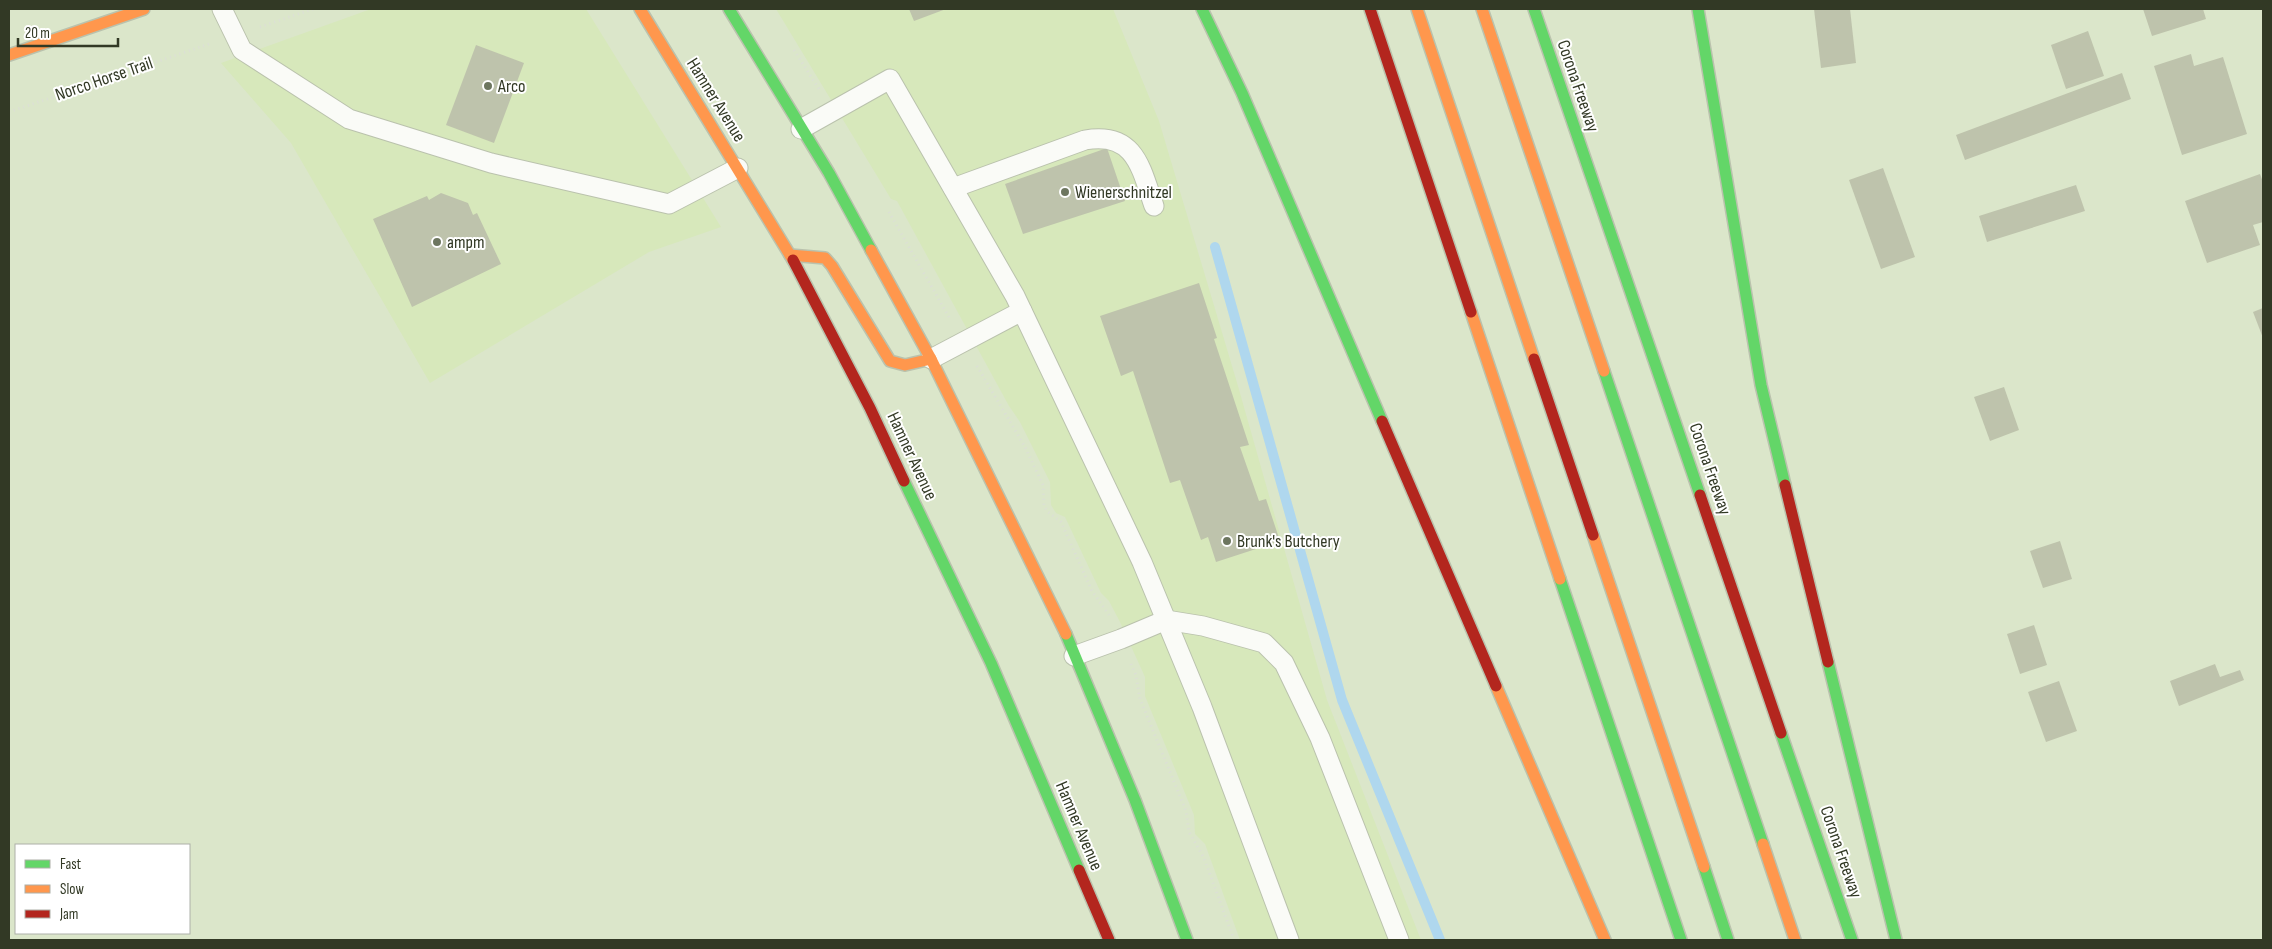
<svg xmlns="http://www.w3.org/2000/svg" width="2272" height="949" viewBox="0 0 2272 949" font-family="'Sofia Sans Condensed',sans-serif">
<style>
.built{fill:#d7e8bb}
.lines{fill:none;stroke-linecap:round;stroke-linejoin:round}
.stream{stroke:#afd7ee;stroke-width:10}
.building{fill:#bec3ac}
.lane-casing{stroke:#bac2ad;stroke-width:21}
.fast-casing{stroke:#bac2ad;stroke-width:14}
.slow-casing{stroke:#bac2ad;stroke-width:14}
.jam-casing{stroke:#bac2ad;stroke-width:14}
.path{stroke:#dcdfd6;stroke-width:3;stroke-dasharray:1 4;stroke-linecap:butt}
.lane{stroke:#fafbf7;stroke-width:19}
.fast{stroke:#63d668;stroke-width:11}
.slow{stroke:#ff974d;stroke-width:11}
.jam{stroke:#b3261e;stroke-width:11}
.poi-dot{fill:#6d765f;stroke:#fff;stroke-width:2}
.labels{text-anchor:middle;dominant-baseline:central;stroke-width:4;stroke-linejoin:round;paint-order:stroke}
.street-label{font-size:18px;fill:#323925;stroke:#fff}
.poi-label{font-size:18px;fill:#323925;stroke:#fff;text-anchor:start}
</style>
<rect width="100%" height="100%" fill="#dbe6ca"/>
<g class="built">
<path d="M371,9H586L721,227L649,252L430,383L291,143L221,63Z"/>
<path d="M776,9H1113L1159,121L1238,386L1327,700L1421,940H1240L1205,844L1195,834L1194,815L1145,696V677L1120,622L1109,601L1101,593L1065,517L1056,513L1051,505L1050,482L1020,422L1009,406L897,201L891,199Z"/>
</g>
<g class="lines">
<path class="stream" d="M1215,247L1342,700L1440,940"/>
</g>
<g class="building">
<path d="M909,9H946L914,21Z"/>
<path d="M1814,9H1850L1856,63L1821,68Z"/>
<path d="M2143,9H2203L2206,19L2152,36Z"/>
<path d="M2088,31L2104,76L2066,89L2051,45Z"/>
<path d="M476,45L524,63L494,143L446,125Z"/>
<path d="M2191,54L2194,66L2223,57L2247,134L2182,155L2154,66Z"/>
<path d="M2122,73L2131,99L1965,160L1956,135Z"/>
<path d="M1107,148L1125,201L1023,234L1005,184Z"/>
<path d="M1883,168L1915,257L1881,269L1849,180Z"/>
<path d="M2260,174L2263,182V222L2253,225L2260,245L2207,263L2185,201Z"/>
<path d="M2076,185L2085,211L1987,242L1979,216Z"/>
<path d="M441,193L468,203L473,215L477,213L501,264L412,307L373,219L427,196L429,200Z"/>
<path d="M1199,283L1217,338L1214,339L1249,445L1240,447L1259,501L1266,499L1280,541L1216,562L1208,537L1201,540L1180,480L1170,483L1133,371L1121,376L1100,316Z"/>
<path d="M2263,308V338L2253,312Z"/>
<path d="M2004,387L2019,430L1990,441L1974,397Z"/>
<path d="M2060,541L2072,579L2043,588L2030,551Z"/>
<path d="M2034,625L2047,665L2020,674L2007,634Z"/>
<path d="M2215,664L2220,677L2240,670L2244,680L2179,706L2170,681Z"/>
<path d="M2059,681L2077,731L2046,742L2028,692Z"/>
</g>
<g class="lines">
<g class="lane-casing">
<g id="lane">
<path d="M222,9L242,50L349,119L491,163L669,204L738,168"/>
<path d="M801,129L890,79L1015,296L1142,562L1202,707L1289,940"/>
<path d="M953,188L1085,140C1135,131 1141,168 1154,206"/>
<path d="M931,359L1022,311"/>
<path d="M1074,656L1121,639L1166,620L1203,626L1264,643L1284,663L1320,738L1399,940"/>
</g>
</g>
<g class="fast-casing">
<g id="fast">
<path d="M729,9L829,173L871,250"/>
<path d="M1202,9L1242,93L1382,421"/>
<path d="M1534,9L1700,495"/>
<path d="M1698,9L1761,385L1785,485"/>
<path d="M1604,371L1763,844"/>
<path d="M904,481L991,663L1079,870"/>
<path d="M1560,579L1681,940"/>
<path d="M1066,634L1135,800L1187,940"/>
<path d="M1828,662L1896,940"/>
<path d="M1781,733L1852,940"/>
<path d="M1704,867L1728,940"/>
</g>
</g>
<g class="slow-casing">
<g id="slow">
<path d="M640,9L793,260"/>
<path d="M1417,9L1534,359"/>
<path d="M1482,9L1604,371"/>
<path d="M9,55L144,9"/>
<path d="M871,250L931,359L1066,634"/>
<path d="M790,255L825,258L832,266L890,361L905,365L931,359"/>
<path d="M1471,312L1560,579"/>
<path d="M1593,535L1704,867"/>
<path d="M1496,686L1605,940"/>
<path d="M1763,844L1795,940"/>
</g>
</g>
<g class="jam-casing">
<g id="jam">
<path d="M1370,9L1471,312"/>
<path d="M793,260L870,408L904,481"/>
<path d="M1534,359L1593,535"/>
<path d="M1382,421L1496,686"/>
<path d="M1785,485L1828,662"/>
<path d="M1700,495L1781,733"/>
<path d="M1079,870L1109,940"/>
</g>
</g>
<g class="path">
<path d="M260,27L313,9"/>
<path d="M794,50L819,89"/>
<path d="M9,112L209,44"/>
<path d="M889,212L950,319"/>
<path d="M977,366L1025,447L1043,485L1044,506L1048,512L1061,522L1092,591L1109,615"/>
<path d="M1131,664L1136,675L1140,699L1186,811L1189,832L1204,858L1234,940"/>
</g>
<use href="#lane" class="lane"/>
<use href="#fast" class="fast"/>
<use href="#slow" class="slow"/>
<use href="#jam" class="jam"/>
</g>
<g class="poi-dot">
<circle cx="488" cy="86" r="5"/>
<circle cx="1065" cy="192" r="5"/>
<circle cx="437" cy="242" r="5"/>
<circle cx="1227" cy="541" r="5"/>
</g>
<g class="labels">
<g class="street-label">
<text transform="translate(104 79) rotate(-19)">Norco Horse Trail</text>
<text transform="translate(1578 86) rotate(71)">Corona Freeway</text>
<text transform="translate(716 100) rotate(58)">Hamner Avenue</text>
<text transform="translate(912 456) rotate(65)">Hamner Avenue</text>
<text transform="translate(1710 469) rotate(71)">Corona Freeway</text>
<text transform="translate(1079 826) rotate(67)">Hamner Avenue</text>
<text transform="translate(1841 852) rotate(71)">Corona Freeway</text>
</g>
<g class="poi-label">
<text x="498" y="86">Arco</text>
<text x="1075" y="192">Wienerschnitzel</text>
<text x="447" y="242">ampm</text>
<text x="1237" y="541">Brunk's Butchery</text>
</g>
</g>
<rect width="2272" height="949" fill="none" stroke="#323925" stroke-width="20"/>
<rect x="15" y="844" width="175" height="90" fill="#ffffff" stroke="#adb0a8"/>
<rect x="25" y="860" width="25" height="8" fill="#63d668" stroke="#adb0a8"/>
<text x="60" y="869" font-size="15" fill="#323925">Fast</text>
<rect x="25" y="885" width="25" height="8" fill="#ff974d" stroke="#adb0a8"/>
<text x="60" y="894" font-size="15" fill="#323925">Slow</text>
<rect x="25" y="910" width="25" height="8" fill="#b3261e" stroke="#adb0a8"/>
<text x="60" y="919" font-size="15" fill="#323925">Jam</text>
<path d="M18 38v8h100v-8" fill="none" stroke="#323925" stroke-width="2.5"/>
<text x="25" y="38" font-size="15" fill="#323925" stroke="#ffffff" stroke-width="4" paint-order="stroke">20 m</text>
</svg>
